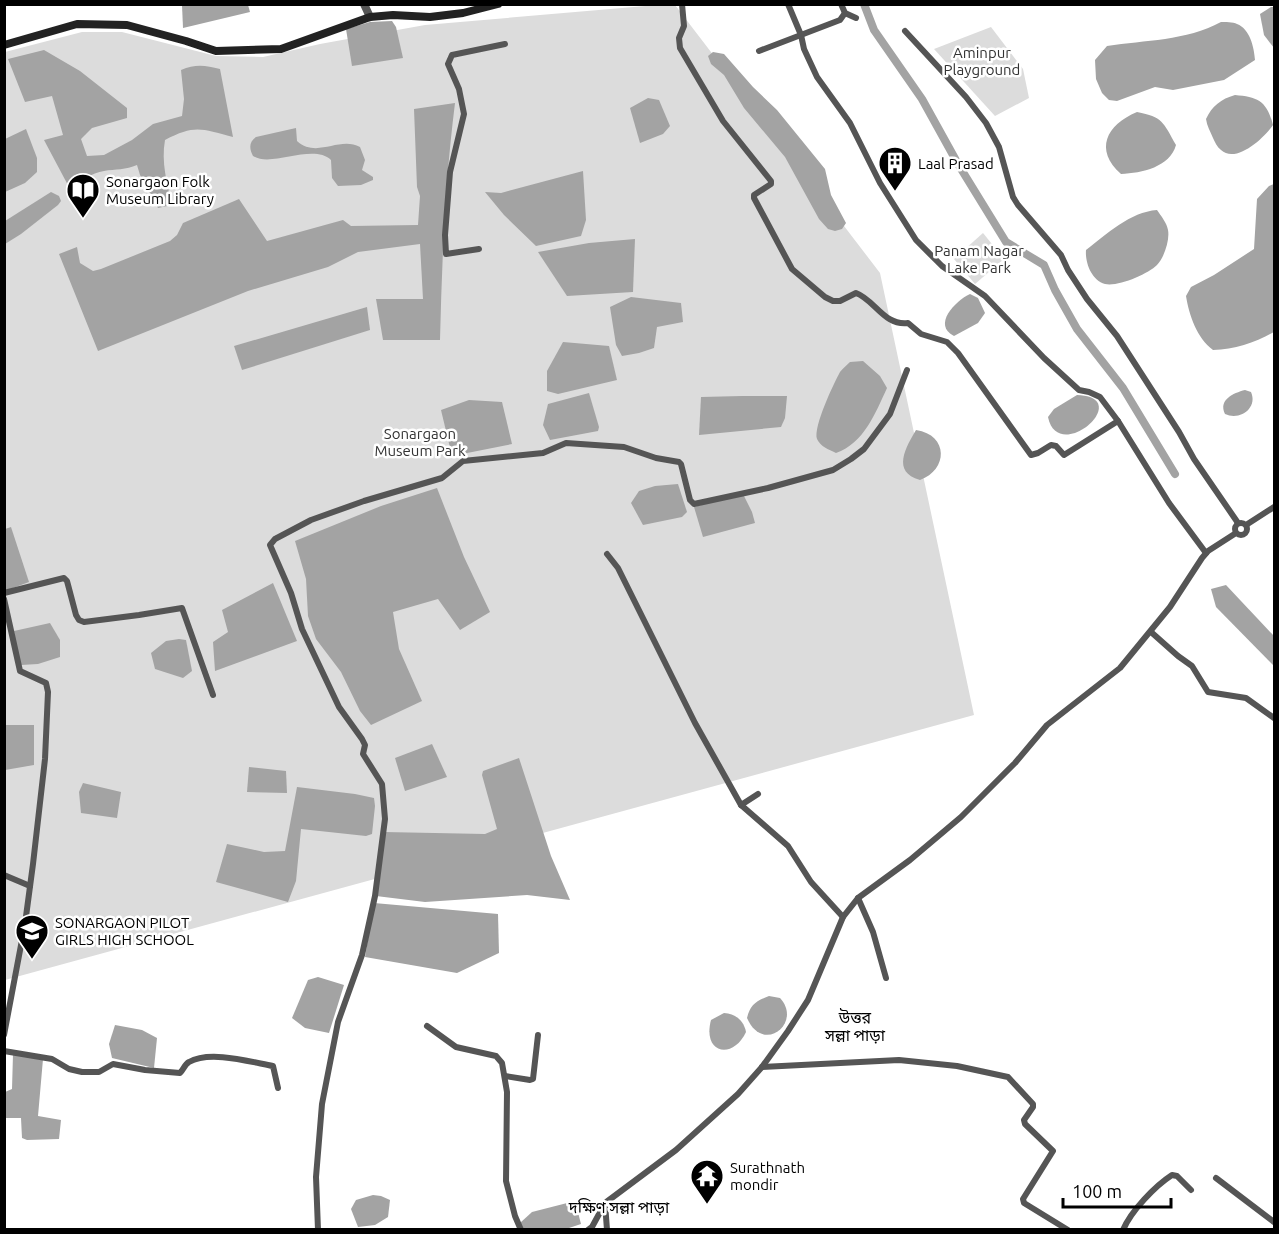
<svg xmlns="http://www.w3.org/2000/svg" width="1279" height="1234" viewBox="0 0 1279 1234" font-family="Ubuntu,'Noto Sans Bengali',sans-serif">
<style>
.green{fill:#dcdcdc}
.water{fill:#a3a3a3}
.lines{fill:none;stroke-linecap:round;stroke-linejoin:round}
.canal{stroke:#a3a3a3;stroke-width:8}
.minor{stroke:#555;stroke-width:6}
.tertiary{stroke:#555;stroke-width:8}
.secondary{stroke:#222;stroke-width:8}
.labels{text-anchor:middle;dominant-baseline:central;stroke-width:5;stroke-linejoin:round;paint-order:stroke}
.park-label{font-size:15px;fill:#333;stroke:#fff}
.poi-label{font-size:15px;fill:#000;stroke:#fff;text-anchor:start}
.neighbourhood-label{font-size:16px;fill:#000;stroke:#fff}
</style>
<rect width="100%" height="100%" fill="#fff"/>
<g class="green">
<path d="M657,5H675L880,273L974,715L5,980V52L82,32H122L216,56L263,57L320,44L425,25Z"/>
<path d="M991,27L1023,69L1029,98L995,116L934,49Z"/>
<path d="M983,233L1004,259L975,284L954,259Z"/>
</g>
<g class="water">
<path d="M182,5H248L250,12L183,28Z"/>
<path d="M1271,7H1274V48L1264,35L1260,14Z"/>
<path d="M392,21L396,27L403,58L352,66L346,29L370,22Z"/>
<path d="M1221,22C1225,22 1233,22 1237,24C1250,29 1254,47 1255,60L1224,80L1173,90L1155,87L1117,101L1109,100L1102,93L1096,79L1095,60L1107,46C1145,40 1186,41 1221,22Z"/>
<path d="M44,50L80,71L127,108V118L92,128L81,139L87,156L104,155L132,140L153,124L182,116L184,99L181,70C195,64 205,65 220,69L233,137C202,129 195,124 165,140C161,162 167,183 172,205L158,208L140,175L137,165C126,170 115,169 104,171C92,173 79,181 70,189L44,140L63,135L52,96L25,102L8,59Z"/>
<path d="M713,52L724,54L753,87L777,110L825,169L831,195L846,223L842,229L835,231L828,229L819,219L785,157L744,108L724,75L711,64L708,56Z"/>
<path d="M1235,95C1258,97 1267,101 1273,125C1264,138 1236,164 1221,150C1217,147 1215,142 1213,138C1210,131 1207,126 1206,119C1212,106 1221,99 1235,95Z"/>
<path d="M648,98L659,100L670,126L663,134L640,143L630,108Z"/>
<path d="M455,103C445,182 442,260 440,340H383L376,299H423L420,244L358,252L328,267L248,291L98,351L59,254L77,247L80,263L93,271L101,269L170,241L177,235L183,223L239,199L267,241L343,220L351,226L418,225L420,196L417,187L414,109Z"/>
<path d="M1137,112C1163,117 1163,122 1176,145C1170,167 1142,173 1121,174C1094,150 1106,125 1137,112Z"/>
<path d="M296,128L297,141C317,159 339,136 360,147L365,160L362,170L373,177V180L361,185L338,186L332,178L331,160C313,143 271,168 253,156C249,148 249,142 256,137Z"/>
<path d="M26,129L37,158V172L25,183L5,192V139Z"/>
<path d="M583,171L586,220L581,236L536,246L504,215L485,192L501,193Z"/>
<path d="M1274,184V332C1256,342 1235,350 1213,350C1197,338 1189,315 1186,296L1191,287L1214,275L1254,249L1257,199L1269,186Z"/>
<path d="M51,192L59,196L61,201L58,205L21,234L5,244V221Z"/>
<path d="M1157,210C1161,216 1167,223 1168,230C1170,240 1164,258 1157,265C1148,274 1118,287 1105,284C1091,280 1085,262 1086,250C1107,234 1130,212 1157,210Z"/>
<path d="M635,239L633,292L567,296L538,252L589,243Z"/>
<path d="M970,294L978,298L985,313L978,323L954,336C932,325 955,301 970,294Z"/>
<path d="M631,297L681,303L683,322L657,327L654,348L639,353L622,356L616,345L610,307Z"/>
<path d="M367,307L370,330L242,370L234,346Z"/>
<path d="M563,342L609,346L617,380L558,394L547,391V371Z"/>
<path d="M863,361L880,376L887,388C875,414 864,443 836,453C828,449 821,447 817,439C813,427 834,383 840,372C843,368 847,365 850,362Z"/>
<path d="M1245,390L1251,392C1258,408 1240,421 1225,414C1218,400 1233,393 1245,390Z"/>
<path d="M589,393L599,427L598,431L550,440L543,425L548,404Z"/>
<path d="M1077,395C1136,397 1058,466 1048,417L1054,409Z"/>
<path d="M742,396H787L785,418L781,427L699,435L701,397Z"/>
<path d="M469,400L502,402L512,444L452,456L441,410Z"/>
<path d="M916,430C949,435 948,470 920,480C891,472 906,447 916,430Z"/>
<path d="M678,484L687,512L682,517L643,525L631,503L639,491L655,486Z"/>
<path d="M437,488L464,557L490,612L460,630L438,599L393,612L399,649L422,701L371,725L360,711L341,672L316,639L308,616L306,579L295,541L381,506Z"/>
<path d="M743,494L752,512L755,523L703,537L694,507Z"/>
<path d="M11,527L29,582L5,591V529Z"/>
<path d="M273,583L297,641L215,671L213,642L228,632L222,610Z"/>
<path d="M1226,585L1274,636V666L1216,607L1211,589Z"/>
<path d="M50,623L60,640V657L38,664L21,665L16,648L14,631Z"/>
<path d="M179,639L186,640L192,671L183,678L155,669L151,653L166,641Z"/>
<path d="M5,725H34V765L5,770Z"/>
<path d="M432,744L447,777L405,791L395,758Z"/>
<path d="M519,758L551,856L570,900L527,895L425,902L376,896L384,832L485,834L497,829L482,775L483,771Z"/>
<path d="M249,767L286,771L287,793L247,792Z"/>
<path d="M83,783L121,792L117,818L81,813L79,792Z"/>
<path d="M297,787L355,794L374,798L375,806L372,834L366,836L301,829L296,881L288,902L216,882L227,844L264,852L285,851Z"/>
<path d="M374,903L498,914L499,953L457,973L365,957Z"/>
<path d="M318,977L344,985L329,1033L305,1028L292,1018L308,980Z"/>
<path d="M769,996L780,998C803,1023 763,1055 747,1018C750,1005 756,1001 769,996Z"/>
<path d="M724,1013C736,1014 744,1021 746,1032C733,1060 702,1054 711,1020Z"/>
<path d="M115,1025L142,1030L157,1038L154,1068L112,1058L109,1044Z"/>
<path d="M13,1054L43,1059L38,1116L61,1120L59,1139L27,1140L22,1138L21,1118H5V1092L12,1089Z"/>
<path d="M373,1195L381,1196L390,1200L388,1217L375,1225L358,1227L351,1209L356,1200Z"/>
<path d="M575,1201L581,1224L566,1229L523,1230L520,1223L532,1212Z"/>
</g>
<g class="lines">
<path class="canal" d="M864,4L874,30L922,99L958,164L1006,242L1044,265L1055,290L1077,329L1123,388L1175,474"/>
<g class="minor">
<path d="M682,4L684,26L679,38L680,48L723,121L771,181V184L754,195V198L792,269L825,297L833,301H840L856,293C875,300 884,326 908,323L921,334L947,342L958,353L1031,455L1038,453L1051,445L1056,446L1064,455L1118,421"/>
<path d="M788,4L801,35L804,49L817,77L850,123L880,183L916,240L942,266L985,296L1044,358L1079,390L1089,392L1100,397L1118,421L1169,503L1206,553"/>
<path d="M841,4L845,13L856,18"/>
<path d="M905,31L966,97L986,123L999,147L1013,197L1018,205L1061,255L1068,270L1087,299L1117,336L1179,432L1194,459L1238,523"/>
<path d="M759,51L840,20L845,13"/>
<path d="M479,249L446,254L445,235L450,172L464,114L459,89L448,64L452,55L505,44"/>
<circle cx="1241" cy="529" r="6"/>
<path d="M1246,525L1274,507"/>
<path d="M607,554L618,568L695,723L741,805L788,846L811,882L843,917"/>
<path d="M4,593L64,578L67,581L76,615L79,620L84,622L139,615L182,608L213,695"/>
<path d="M4,599L20,671L46,683L48,692L45,759L33,864L25,924L4,1035"/>
<path d="M1151,632L1178,656L1192,666L1208,692L1246,698L1274,718"/>
<path d="M741,805L758,794"/>
<path d="M4,875L30,886"/>
<path d="M858,898L873,932L886,978"/>
<path d="M427,1026L456,1047L496,1056L502,1063L507,1092L506,1181L515,1216L521,1230"/>
<path d="M4,1051L52,1059L69,1069L82,1072H99L113,1064L145,1070L180,1073C183,1070 185,1064 189,1062C210,1050 251,1062 273,1066L278,1088"/>
<path d="M762,1067L899,1060L957,1066L1008,1077L1033,1104V1107L1024,1120L1025,1124L1053,1151L1023,1199L1024,1203L1068,1230"/>
<path d="M505,1076L530,1080L533,1079L538,1035"/>
<path d="M1216,1178L1274,1222"/>
<path d="M605,1203L607,1230"/>
<path d="M318,1230L316,1177L322,1104L338,1022L362,955L375,896L385,819L382,784L363,754L365,745L362,739L339,707L302,629L291,593L270,545L275,539L311,520L364,501L442,478L463,461L543,453L566,443L624,447L656,458L679,462L681,464L690,500L694,504L768,488L833,470L851,459L864,449L890,414L907,370"/>
<path d="M588,1230L592,1227L605,1203L676,1150L738,1094L762,1067L788,1031L808,1000L843,917L858,898L910,860L961,817L1015,763L1047,725L1120,668L1170,607L1202,558L1208,551L1236,533"/>
<path d="M1123,1230C1131,1211 1155,1186 1172,1175L1177,1176L1191,1190"/>
</g>
<path class="tertiary" d="M364,4L370,17"/>
<path class="secondary" d="M4,45L77,24L127,25L186,41L216,51L281,49L370,17L393,15L430,17L463,13L498,4"/>
</g>
<defs>
<g id="building-pin" transform="scale(1.725)"><path d="M0 17L-7.5 6A9.5 9.5 0 1 1 7.5 6Z" fill="#000" stroke="#fff"/><path d="M-4-6H4V6H1V3H-1V6H-4ZM-2.5-4.3h1.7v1.8h-1.7ZM.8-4.3h1.7v1.8H.8ZM-2.5-1h1.7V.8h-1.7ZM.8-1h1.7V.8H.8Z" fill="#fff"/></g>
<g id="library-pin" transform="scale(1.725)"><path d="M0 17L-7.5 6A9.5 9.5 0 1 1 7.5 6Z" fill="#000" stroke="#fff"/><path d="M-6-4Q-3-5.5-.7-3.5V5Q-3 3-6 4ZM6-4Q3-5.5 .7-3.5V5Q3 3 6 4Z" fill="#fff"/></g>
<g id="school-pin" transform="scale(1.725)"><path d="M0 17L-7.5 6A9.5 9.5 0 1 1 7.5 6Z" fill="#000" stroke="#fff"/><path d="M0-5L7-2L0 1L-7-2ZM-4 1L0 2.5L4 1V4Q0 6-4 4Z" fill="#fff"/></g>
<g id="temple-pin" transform="scale(1.725)"><path d="M0 17L-7.5 6A9.5 9.5 0 1 1 7.5 6Z" fill="#000" stroke="#fff"/><path d="M0-6L5-2H3V0L6.5 2.5H4V6H1.5V3h-3V6H-4V2.5H-6.5L-3 0V-2H-5Z" fill="#fff"/></g>
</defs>
<g fill-rule="evenodd">
<use href="#building-pin" x="895" y="163"/>
<use href="#library-pin" x="83" y="190"/>
<use href="#school-pin" x="32" y="931"/>
<use href="#temple-pin" x="707" y="1176"/>
</g>
<g class="labels">
<g class="park-label">
<text x="982" y="52">Aminpur<tspan x="982" dy="17">Playground</tspan></text>
<text x="979" y="250">Panam Nagar<tspan x="979" dy="17">Lake Park</tspan></text>
<text x="420" y="433">Sonargaon<tspan x="420" dy="17">Museum Park</tspan></text>
</g>
<g class="poi-label">
<text x="918" y="163">Laal Prasad</text>
<text x="106" y="181">Sonargaon Folk<tspan x="106" dy="17">Museum Library</tspan></text>
<text x="55" y="922">SONARGAON PILOT<tspan x="55" dy="17">GIRLS HIGH SCHOOL</tspan></text>
<text x="730" y="1167">Surathnath<tspan x="730" dy="17">mondir</tspan></text>
</g>
<g class="neighbourhood-label">
<text x="855" y="1017">উত্তর<tspan x="855" dy="18">সল্লা পাড়া</tspan></text>
<text x="619" y="1207">দক্ষিণ সল্লা পাড়া</text>
</g>
</g>
<rect width="1279" height="1234" fill="none" stroke="#000000" stroke-width="12"/>
<path d="M1063 1198v9h108v-9" fill="none" stroke="#000000" stroke-width="3"/>
<text x="1072" y="1198" font-size="18" fill="#000000" stroke="#ffffff" stroke-width="4.5" paint-order="stroke">100 m</text>
</svg>
